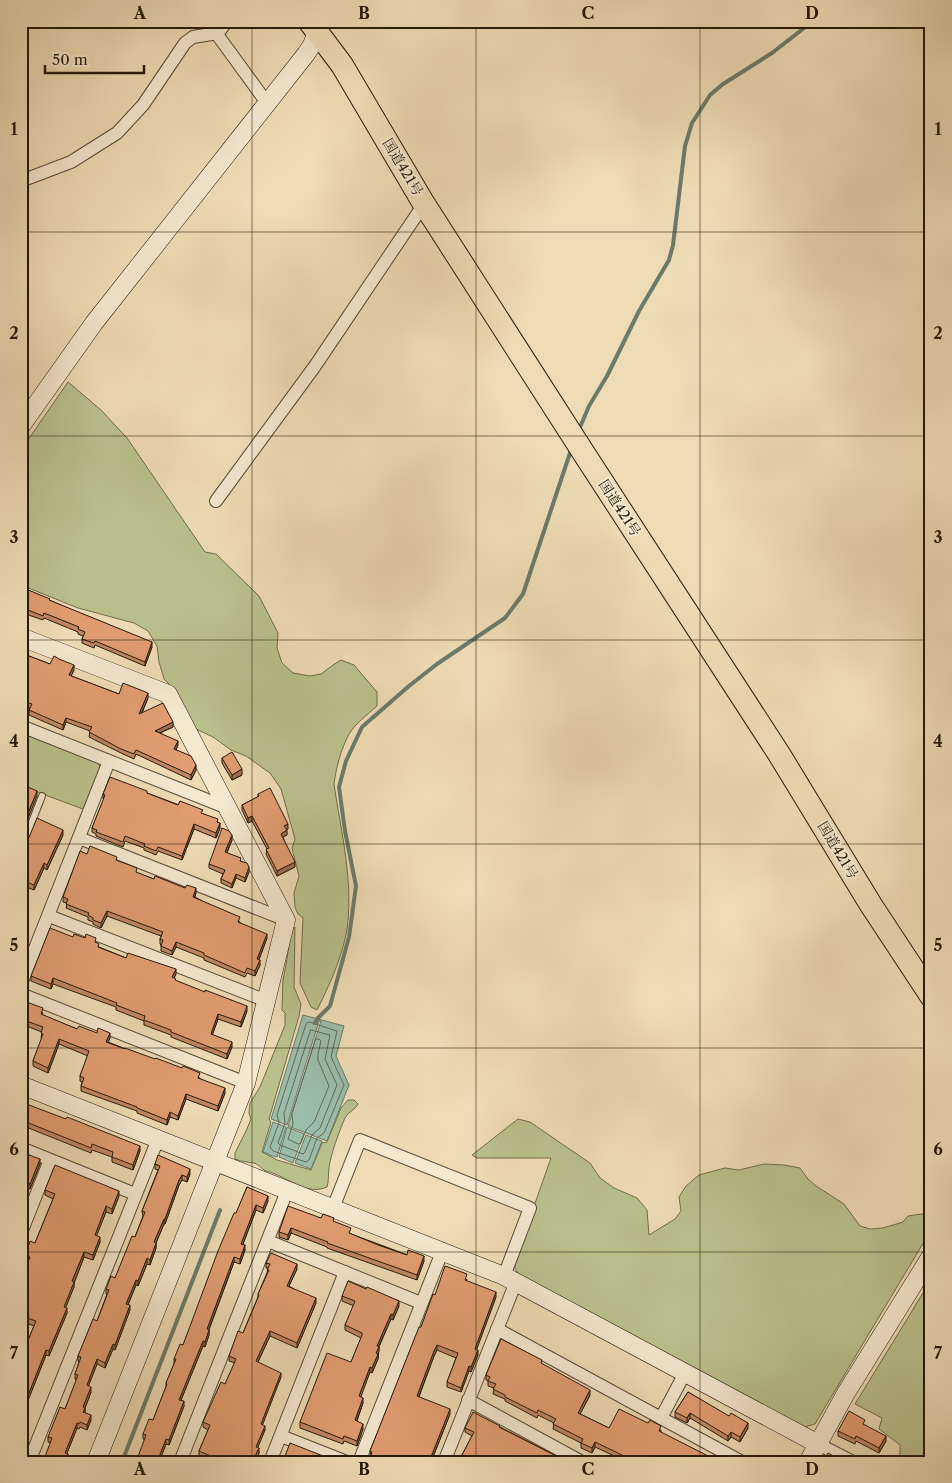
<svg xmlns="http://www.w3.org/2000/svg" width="952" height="1483" viewBox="0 0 952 1483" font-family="'Libre Caslon Text','Noto Serif JP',serif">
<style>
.green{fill:#bac08c;stroke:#6f6c4c}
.water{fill:#9bbca8;stroke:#6b7b69}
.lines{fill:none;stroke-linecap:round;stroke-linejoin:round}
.shore{stroke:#606a5a;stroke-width:1}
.stream{stroke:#6b7b69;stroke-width:4}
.lane-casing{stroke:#564a36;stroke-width:8}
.street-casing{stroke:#564a36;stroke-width:14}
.secondary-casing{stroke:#24190b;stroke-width:19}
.highway-casing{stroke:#24190b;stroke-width:24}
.lane{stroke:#f4e8cf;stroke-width:6}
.street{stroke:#f4e8cf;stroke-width:12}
.secondary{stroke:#f4e8cf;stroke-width:18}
.highway{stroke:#eedbb5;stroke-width:22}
.wall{fill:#c28661;stroke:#24190b}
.shaded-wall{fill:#9e6d4f;stroke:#24190b}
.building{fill:#e19c71;stroke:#24190b}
.grid{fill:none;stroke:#24190b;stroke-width:1;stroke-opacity:0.55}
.labels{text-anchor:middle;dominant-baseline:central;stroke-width:4;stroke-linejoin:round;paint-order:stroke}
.street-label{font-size:14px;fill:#24190b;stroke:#f4e8cf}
.neatline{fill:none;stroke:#24190b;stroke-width:2}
.grid-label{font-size:16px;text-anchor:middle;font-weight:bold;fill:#24190b}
</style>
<rect width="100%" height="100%" fill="#eedbb5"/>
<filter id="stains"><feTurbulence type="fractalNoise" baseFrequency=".004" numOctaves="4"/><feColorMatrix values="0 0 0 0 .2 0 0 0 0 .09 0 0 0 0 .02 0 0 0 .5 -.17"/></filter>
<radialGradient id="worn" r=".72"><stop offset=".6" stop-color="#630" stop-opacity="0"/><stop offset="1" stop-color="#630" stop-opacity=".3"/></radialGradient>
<g class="green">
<path d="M68,382L101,410L127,438L205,552L216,554L259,596L278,633L277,648L282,663L293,673L310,676L321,674L333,665L341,660L354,665L377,692V706C367,715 356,723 349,734C341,749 336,768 334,784C341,832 355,887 346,935C340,962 329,986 317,1010L311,1007L300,983L303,918L298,914L295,907L294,893L299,876L292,848L295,839L281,789L270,773L246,756L231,750L213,737L194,728L173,688L164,679L159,662L157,646L148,631L134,623L78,608L21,585V450Z"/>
<path d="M24,734L97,762L100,766V769L83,809L21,786V735Z"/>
<path d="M295,927L294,987L301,1004L299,1016L269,1119L271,1122L262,1152L277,1160L311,1170L322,1143L327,1142L341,1108L348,1100H354L358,1104C355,1110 348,1112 345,1118C340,1129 330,1156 329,1168C328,1175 329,1181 327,1187C309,1195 292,1181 275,1174C272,1172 267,1172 264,1170C261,1168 258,1164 254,1163C247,1162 243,1162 235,1159V1153L246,1131L251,1119L249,1113L250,1103L260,1087L285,1025V1013L282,1010L283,980L287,959L291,932Z"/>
<path d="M518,1119L530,1122L590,1163L600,1178L614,1188L637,1198L647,1210L649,1235L675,1219L681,1211L679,1197L686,1186L699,1175L725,1168L739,1170L764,1164L784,1165L800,1168L808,1179L816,1186L844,1204L860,1226L870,1229L883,1228L903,1222L908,1216L921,1214L931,1215V1230L815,1424L801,1428L518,1274L515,1268V1260L551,1158H477L472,1155Z"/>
<path d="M931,1280V1462H897L900,1453V1445L879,1429L882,1418L855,1404Z"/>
</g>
<g class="water">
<path d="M303,1015L344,1026L336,1056L349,1085L327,1141L288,1126L321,1021H319L287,1125L271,1119Z"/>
<path d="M273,1122L286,1127L277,1157L269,1155V1154L263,1152Z"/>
<path d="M287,1127L304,1134L293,1163L279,1157Z"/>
<path d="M306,1135L322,1141L311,1169L295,1163Z"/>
</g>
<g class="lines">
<g class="shore">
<path d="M309,1022L337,1031L331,1057L344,1085L324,1133L317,1138L309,1160L306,1162L273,1151L270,1147L279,1123L277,1115L306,1024Z"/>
<path d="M311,1030L330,1035L325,1059L337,1085L320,1128L312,1135L305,1152L303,1154L280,1145L278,1143L285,1123L284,1114Z"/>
<path d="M316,1039H319L321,1041L318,1054V1060L329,1086L314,1122L306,1130L301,1143L298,1144L288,1139L293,1124L292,1114Z"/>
</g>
<g class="stream">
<path d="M578,432L589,406L607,376L639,311L669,260L673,245L685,146L692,123L710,95L723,84L772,53L813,21"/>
<path d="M315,1023L317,1019L330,1006L349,937L356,886L345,831L339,787L346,761L362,727L409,686L437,664L505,618L523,594L572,447"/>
<path d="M122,1462L220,1210"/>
</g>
<g class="lane-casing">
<path id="lane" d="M21,850L42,796"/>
</g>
<g class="street-casing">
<g id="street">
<path d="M216,33L267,103"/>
<path d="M21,181L71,162L117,133L143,105L185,43L193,37L218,33L227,21"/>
<path d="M216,501L315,366L424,204"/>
<path d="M21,726L225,807"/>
<path d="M79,838L286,920"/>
<path d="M49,916L267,1001"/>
<path d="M21,984L109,761"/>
<path d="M21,994L246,1083"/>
<path d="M21,1148L135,1194"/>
<path d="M333,1208L360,1140L530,1208L504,1276"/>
<path d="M21,1233L50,1160"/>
<path d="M268,1241L421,1303"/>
<path d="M497,1329L742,1462"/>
<path d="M468,1400L582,1462"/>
<path d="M661,1418L685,1373"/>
<path d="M281,1436L347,1462"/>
<path d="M818,1444L853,1462"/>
<path d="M29,1462L158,1139"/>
<path d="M180,1462L287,1191"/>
<path d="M270,1462L345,1272"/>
<path d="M359,1462L442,1252"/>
<path d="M444,1462L516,1282"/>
</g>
</g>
<g class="secondary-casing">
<g id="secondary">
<path d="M21,426L94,323L306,54L312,45L321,22"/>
<path d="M21,637L168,694L286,920L246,1083L96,1462"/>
<path d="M21,1085L504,1276L818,1444"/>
<path d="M808,1462L846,1393L931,1256"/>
</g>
</g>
<g class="highway-casing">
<path id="highway" d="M309,21L342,65L424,204L583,452L779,754L871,905L931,996"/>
</g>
<use href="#lane" class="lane"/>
<use href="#street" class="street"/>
<use href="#secondary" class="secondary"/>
<use href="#highway" class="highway"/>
</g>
<g class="wall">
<path d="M21,587L152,647L145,666L95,645L94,648L82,643V639L83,636L78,634V632L44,618L43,620L23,613V609L21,608Z"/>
<path d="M21,653L50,664L74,670L71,676L119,694L148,698L142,713L173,727L160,733L178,745L176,750L196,770L191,780L136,754L134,759L121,753L89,737L90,731L66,722L63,730L29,715V710L30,708L21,706Z"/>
<path d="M222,758L242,775L232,780L222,763Z"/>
<path d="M147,793L203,814L218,822L220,828L216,838L194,829L182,860L158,851L156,855L144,850V848L125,841L123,847L96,836V834L92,832V828L104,799H103V794Z"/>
<path d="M258,794L288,829H286L287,835L283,837L295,867L277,876L266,854L267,849L252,821L248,823L242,810V805L258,797Z"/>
<path d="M63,835L47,870L44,868L34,890L21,885V850Z"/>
<path d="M232,840L227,853L241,861L249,872L245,882L236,878L232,888L221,883V879L223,874L209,868V864Z"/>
<path d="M87,854L117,860L137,873L154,879L196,893L195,897L240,922V923L267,938L259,960L260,965L255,976L247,973L245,977L204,960V958L176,947L172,955L161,951V945L160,944V939L161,936L107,916L101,928L93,924V922L88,920V917L66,908L67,903L63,902V897Z"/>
<path d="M73,937L96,943L99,947L126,958L176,974L174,978L176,981L247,1011L241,1027L218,1019L212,1035L232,1047L227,1059L171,1037V1035L144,1025V1021L116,1010V1007L53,984L51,989L31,981V976Z"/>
<path d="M21,1000L43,1013L42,1015L77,1029L110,1038L108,1042L200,1078V1079L225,1093L218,1111L186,1099L178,1120L170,1117L167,1125L137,1113V1111L81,1091V1086L82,1082L80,1081V1076L88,1056L59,1044L48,1073L33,1066V1061L42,1038H41L42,1032L21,1024Z"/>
<path d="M21,1102L140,1151L133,1170L112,1162V1157L92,1150L91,1153L21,1125Z"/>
<path d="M21,1152L40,1164L30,1189L22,1186L21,1187Z"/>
<path d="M155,1164L190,1174L187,1182L182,1180L179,1185L165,1224H164L156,1243V1248L150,1265L147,1264L138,1286L136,1285L128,1305L130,1310L115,1350L113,1349L105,1368L97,1364L88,1386L91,1392L85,1408V1413L91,1420L87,1430L80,1427L79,1429L77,1428L67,1453L68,1459L51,1443L48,1442V1437L65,1409L77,1380L75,1379V1374L79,1362L78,1361V1356L97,1321L107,1294H106V1289L115,1278L135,1237L143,1216L142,1211L158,1170L155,1169Z"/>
<path d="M247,1187L268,1201L263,1213L256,1210L243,1244L245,1250L240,1264L234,1262L209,1330V1335L205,1347L203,1346L181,1400L184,1406L169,1445L166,1444L159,1462H136L145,1440L143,1439V1434L153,1420L166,1387V1383L174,1364V1359L183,1345Z"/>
<path d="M45,1190L119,1196L112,1214L106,1212L96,1235L100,1242L93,1260L84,1257L74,1283V1287L65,1307L67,1313L49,1356L46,1355L21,1418V1349L24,1350L34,1326L21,1321V1279L28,1261L25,1260V1255L35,1243L53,1199L45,1195Z"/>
<path d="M321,1218L334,1222L351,1234L424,1261L417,1280L327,1248V1247L291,1233L288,1240L279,1237V1232Z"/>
<path d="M266,1263L297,1269L289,1286L316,1303L297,1348L270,1336L258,1362L281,1377L262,1424L265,1430L257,1447L259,1453L255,1462H222L219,1461V1462H214L199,1456V1451L208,1430L203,1427V1422L225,1384L235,1363L229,1361V1356L243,1333L258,1297V1294L267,1273L268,1268H266Z"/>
<path d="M467,1279L466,1281L496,1297L476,1350L478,1355L471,1372L469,1371L461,1392L447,1387V1382L456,1358L437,1350L434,1356L419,1397L450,1414L431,1462H369L371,1456L370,1451L421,1327L435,1295Z"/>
<path d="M342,1296L399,1306L393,1320L391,1319L379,1347L378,1359L372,1373L370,1372L360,1397L363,1403L357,1421L363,1429L357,1446L344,1441L343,1444L300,1428V1422L351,1362L361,1338L345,1330V1325L354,1306L342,1301Z"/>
<path d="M542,1364L590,1395L580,1414L609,1428L661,1430V1432L621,1459L595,1447L592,1453L581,1448V1443L553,1429L554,1423L538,1415L537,1418L505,1401V1399L493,1394L494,1388L488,1386V1381L486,1380V1375Z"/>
<path d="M688,1392L748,1428L740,1442L731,1437L728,1441L690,1418L687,1423L675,1417V1412Z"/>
<path d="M865,1425L886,1441L879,1453L856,1441L855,1444L838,1436V1431Z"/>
<path d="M500,1427L568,1462H467L462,1460V1455L472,1436L465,1432V1428Z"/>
</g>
<g class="shaded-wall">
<path d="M152,642V647L145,666V662Z"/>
<path d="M74,665V670L69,680V675Z"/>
<path d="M148,693V698L139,719V714Z"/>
<path d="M66,718V722L63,730V725Z"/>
<path d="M173,722V727L155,735V731Z"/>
<path d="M178,741V745L174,754V749Z"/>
<path d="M196,765V770L191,780V775Z"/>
<path d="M242,769V775L232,780V775Z"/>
<path d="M37,791V796L21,836V830Z"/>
<path d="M252,816V821L248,823V818Z"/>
<path d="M220,823V828L216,838V833Z"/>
<path d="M194,824V829L182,860V856Z"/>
<path d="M288,824V829L284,831V826Z"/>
<path d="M63,830V835L47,870V865Z"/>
<path d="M287,830V835L281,838V834Z"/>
<path d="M232,835V840L225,856V852Z"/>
<path d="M295,862V867L277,876V871Z"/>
<path d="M44,863V868L34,890V885Z"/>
<path d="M249,867V872L245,882V878Z"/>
<path d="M236,874V878L232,888V884Z"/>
<path d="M196,888V893L193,901V897Z"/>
<path d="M107,911V916L101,928V923Z"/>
<path d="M26,915V920L21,930V925Z"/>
<path d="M267,934V938L257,964V959Z"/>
<path d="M176,942V947L172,955V951Z"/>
<path d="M260,960V965L255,976V971Z"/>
<path d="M176,969V974L172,982V977Z"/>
<path d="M53,978V984L51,989V984Z"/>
<path d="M247,1006V1011L241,1027V1022Z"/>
<path d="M218,1014V1019L211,1039V1034Z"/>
<path d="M110,1033V1038L106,1047V1042Z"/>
<path d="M59,1039V1044L48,1073V1068Z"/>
<path d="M232,1042V1047L227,1059V1054Z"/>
<path d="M225,1088V1093L218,1111V1106Z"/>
<path d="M186,1094V1099L178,1120V1116Z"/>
<path d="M170,1112V1117L167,1125V1120Z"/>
<path d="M140,1146V1151L133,1170V1165Z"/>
<path d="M40,1159V1164L30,1189V1184Z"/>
<path d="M190,1169V1174L187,1182V1177Z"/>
<path d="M182,1175V1180L179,1185L165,1224V1219L179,1180Z"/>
<path d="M119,1191V1196L112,1214V1209Z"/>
<path d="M268,1196V1201L263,1213V1208Z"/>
<path d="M256,1205V1210L241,1249V1244Z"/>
<path d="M106,1206V1212L95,1240V1235Z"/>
<path d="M164,1219V1224L154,1247V1242Z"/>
<path d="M291,1228V1233L288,1240V1235Z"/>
<path d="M100,1237V1242L93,1260V1255Z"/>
<path d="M156,1243V1248L150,1265V1260Z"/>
<path d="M245,1245V1250L240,1264V1259Z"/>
<path d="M84,1252V1257L74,1283V1287L64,1312V1307L72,1281Z"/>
<path d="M424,1256V1261L417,1280V1275Z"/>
<path d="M234,1257V1262L207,1334V1329Z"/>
<path d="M147,1258V1264L138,1286V1281Z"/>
<path d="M297,1264V1269L287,1290V1286Z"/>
<path d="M136,1280V1285L126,1309V1304Z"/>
<path d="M496,1292V1297L475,1354V1349Z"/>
<path d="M316,1298V1303L297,1348V1343Z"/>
<path d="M399,1301V1306L393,1320V1315Z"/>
<path d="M130,1305V1310L115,1350V1345Z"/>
<path d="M67,1308V1313L49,1356V1351Z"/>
<path d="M391,1314V1319L377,1350L379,1347V1352L376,1358L377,1346Z"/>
<path d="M209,1330V1335L205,1347V1342Z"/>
<path d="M270,1331V1336L256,1366V1361Z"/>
<path d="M203,1341V1346L179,1405V1400Z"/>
<path d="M113,1344V1349L105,1368V1363Z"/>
<path d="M437,1345V1350L434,1356L417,1401V1396L434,1351Z"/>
<path d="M46,1350V1355L21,1418V1413Z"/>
<path d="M478,1350V1355L471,1372V1367Z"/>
<path d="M378,1354V1359L372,1373V1368Z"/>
<path d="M97,1359V1364L87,1390V1385Z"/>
<path d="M469,1366V1371L461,1392V1388Z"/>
<path d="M370,1367V1372L359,1402V1396Z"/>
<path d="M281,1373V1377L261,1429V1424Z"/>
<path d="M91,1387V1392L85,1408V1413L83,1417V1407Z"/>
<path d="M590,1390V1395L578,1418V1413Z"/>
<path d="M363,1398V1403L355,1425V1420Z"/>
<path d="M184,1401V1406L169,1445V1440Z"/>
<path d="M450,1409V1414L431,1462H429Z"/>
<path d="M690,1413V1418L687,1423V1418Z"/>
<path d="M91,1415V1420L87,1430V1425Z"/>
<path d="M77,1423V1428L65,1458V1453Z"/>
<path d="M748,1423V1428L740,1442V1437Z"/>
<path d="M363,1424V1429L357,1446V1441Z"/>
<path d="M265,1426V1430L256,1452V1447Z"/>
<path d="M731,1432V1437L728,1441V1436Z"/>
<path d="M886,1436V1441L879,1453V1448Z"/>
<path d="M166,1439V1444L159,1462H157Z"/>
<path d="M595,1442V1447L592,1453V1448Z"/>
<path d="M259,1448V1453L255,1462H252Z"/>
<path d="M68,1454V1459L67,1462H65Z"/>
</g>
<g class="building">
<path d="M21,587L50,599L49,600L152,642L145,662L95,641L94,643L82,639L85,632L78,629L79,627L44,613L43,616L23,608L25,605L21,603Z"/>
<path d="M21,653L50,664L54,656L59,659L74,665L69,675L119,694L123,683L148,693L139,714L163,703L173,722L155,731L178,741L174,749L191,756L196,765L191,775L136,750L134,754L121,749L89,732L92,727L66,718L63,725L29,710L32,704L21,701Z"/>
<path d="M232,752L242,769L232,775L222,758Z"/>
<path d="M110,777L147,791V793L178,805L180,801L203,810L201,813L218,819L217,822L220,823L216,833L194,824L182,856L158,847L156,851L144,846L145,844L125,836L123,842L96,832L97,830L92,828L105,795L103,794Z"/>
<path d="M21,784L37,791L21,830Z"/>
<path d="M270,788L288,824L284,826L287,830L281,834L295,862L277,871L266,849L269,848L252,816L248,818L242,805L259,796L258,794Z"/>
<path d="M37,818L63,830L47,865L44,863L34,885L21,880V850L25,847Z"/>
<path d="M222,828L229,831L232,835L225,852L241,858L240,861L247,863L249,867L245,878L236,874L232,884L221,879L225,870L209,864Z"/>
<path d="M90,846L117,857L116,860L137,868L136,872L154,879L155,876L185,888L187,885L196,888L193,897L240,917L238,922L267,934L257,959L260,960L255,971L247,968L245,973L204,955V953L176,942L172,951L161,946L163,940L160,939L163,932L107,911L101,923L93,920V918L88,915L89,913L66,904L68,899L63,897L80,851L87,854Z"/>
<path d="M21,913L26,915L21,925Z"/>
<path d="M50,928L73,937L74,934L85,938L86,934L96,938L95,942L99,944L98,947L126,958L128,953L176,969L172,977L176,979L175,980L205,992V990L247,1006L241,1022L218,1014L211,1034L232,1042L227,1054L171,1032V1030L144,1020L145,1016L116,1005L117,1003L53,978L51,984L31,976Z"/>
<path d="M21,1000L43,1008L41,1014L77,1029L79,1026L97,1033L98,1028L110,1033L106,1042L125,1049V1048L155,1059L156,1058L182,1068L183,1066L200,1073L198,1078L225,1088L218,1106L186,1094L178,1116L170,1112L167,1120L137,1108V1107L81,1086L84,1078L80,1076L89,1051L59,1039L48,1068L33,1061L43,1034L41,1033L43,1027L21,1019L23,1012L21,1011Z"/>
<path d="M21,1102L66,1119L67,1117L140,1146L133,1165L112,1157L113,1152L92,1144L91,1148L21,1120Z"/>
<path d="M21,1152L40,1159L30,1184L22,1181L21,1182Z"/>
<path d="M158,1155L190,1169L187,1177L182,1175L179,1180L165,1219H164L154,1242L156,1243L150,1260L147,1258L138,1281L136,1280L126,1304L130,1305L115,1345L113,1344L105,1363L97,1359L87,1385L91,1387L83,1407L85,1408L83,1412L91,1415L87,1425L80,1422L79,1424L77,1423L65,1453L68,1454L65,1462H43L52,1438L48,1437L60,1407L65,1409L78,1375L75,1374L81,1357L78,1356L93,1319L97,1321L109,1290L106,1289L111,1276L115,1278L132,1236L135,1237L145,1212L142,1211L160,1166L155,1164Z"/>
<path d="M55,1165L119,1191L112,1209L106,1206L95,1235L100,1237L93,1255L84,1252L72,1281L74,1282L64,1307L67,1308L49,1351L46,1350L21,1413V1349L24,1350L36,1321L21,1316V1289L23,1285L21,1284V1279L30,1257L25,1255L30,1241L35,1243L55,1194L45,1190Z"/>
<path d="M247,1187L268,1196L263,1208L256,1205L241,1244L245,1245L240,1259L234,1257L207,1329L209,1330L205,1342L203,1341L179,1400L184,1401L169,1440L166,1439L157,1462H136L146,1435L143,1434L149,1419L153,1420L167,1384L166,1383L176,1359H174L180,1344L183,1345L218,1251L234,1213H236Z"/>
<path d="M288,1206L321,1218L323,1214L334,1218L333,1221L351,1228L349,1233L378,1245L407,1255L408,1250L424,1256L417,1275L327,1243L328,1242L291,1228L288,1235L279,1232Z"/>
<path d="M271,1253L297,1264L287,1286L316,1298L297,1343L270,1331L256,1361L281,1373L261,1424L265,1426L256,1447L259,1448L252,1462H233L219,1456L218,1459L199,1451L210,1425L203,1422L221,1382L225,1384L236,1359L229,1356L238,1331L243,1333L259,1295L258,1294L269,1270H267L270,1264L266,1263Z"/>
<path d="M445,1266L467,1274L465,1280L496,1292L475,1349L478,1350L471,1367L469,1366L461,1388L447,1382L458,1353L437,1345L434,1351L417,1396L450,1409L429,1462H369L372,1452L370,1451L419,1327H421L433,1294L435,1295Z"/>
<path d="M348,1281L366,1289L367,1287L399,1301L393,1315L391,1314L377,1346L379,1347L376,1353L378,1354L372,1368L370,1367L359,1396L363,1398L355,1420L363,1424L357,1441L344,1436L343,1439L300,1422L327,1353L351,1362L362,1335V1333L345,1325L355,1301L342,1296Z"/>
<path d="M501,1339L542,1360L541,1363L590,1390L578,1413L609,1428L619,1409L648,1423L650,1420L661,1426L659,1431L720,1462H619L622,1455L595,1442L592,1448L581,1443L583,1439L553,1424L556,1419L538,1410L537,1413L505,1397V1395L493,1389L496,1384L488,1381L490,1377L486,1375Z"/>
<path d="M688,1392L729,1416L731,1413L748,1423L740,1437L731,1432L728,1436L690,1413L687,1418L675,1412Z"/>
<path d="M849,1411L865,1420L863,1424L886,1436L879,1448L856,1436L855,1439L838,1431Z"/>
<path d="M473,1412L500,1426L499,1427L568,1462H477L462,1455L474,1432L465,1428Z"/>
<path d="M290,1443L336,1461L285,1462L287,1457L285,1456Z"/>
<path d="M828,1453L844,1462H823Z"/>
</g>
<path class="grid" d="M252,21V1462M476,21V1462M700,21V1462M21,232H931M21,436H931M21,640H931M21,844H931M21,1048H931M21,1252H931"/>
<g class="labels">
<g class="street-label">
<text transform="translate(403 167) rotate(59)">国道421号</text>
<text transform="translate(620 508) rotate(57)">国道421号</text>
<text transform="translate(838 850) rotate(59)">国道421号</text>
</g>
</g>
<rect width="952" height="1483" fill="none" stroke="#eedbb5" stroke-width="55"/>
<path d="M45 65v8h99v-8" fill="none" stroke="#24190b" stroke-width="2.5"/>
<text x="52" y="65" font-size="15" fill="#24190b" stroke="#f4e8cf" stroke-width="4" paint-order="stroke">50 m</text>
<rect x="28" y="28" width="896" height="1428" class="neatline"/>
<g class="grid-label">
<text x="140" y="19">A</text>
<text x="364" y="19">B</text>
<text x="588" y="19">C</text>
<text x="812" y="19">D</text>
<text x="14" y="135">1</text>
<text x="938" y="135">1</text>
<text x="14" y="339">2</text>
<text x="938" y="339">2</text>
<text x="14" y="543">3</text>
<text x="938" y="543">3</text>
<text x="14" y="747">4</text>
<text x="938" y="747">4</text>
<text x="14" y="951">5</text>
<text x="938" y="951">5</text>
<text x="14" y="1155">6</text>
<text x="938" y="1155">6</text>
<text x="14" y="1359">7</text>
<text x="938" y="1359">7</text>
<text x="140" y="1475">A</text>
<text x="364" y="1475">B</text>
<text x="588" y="1475">C</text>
<text x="812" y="1475">D</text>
</g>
<rect width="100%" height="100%" filter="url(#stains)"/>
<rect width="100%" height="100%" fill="url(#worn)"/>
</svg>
